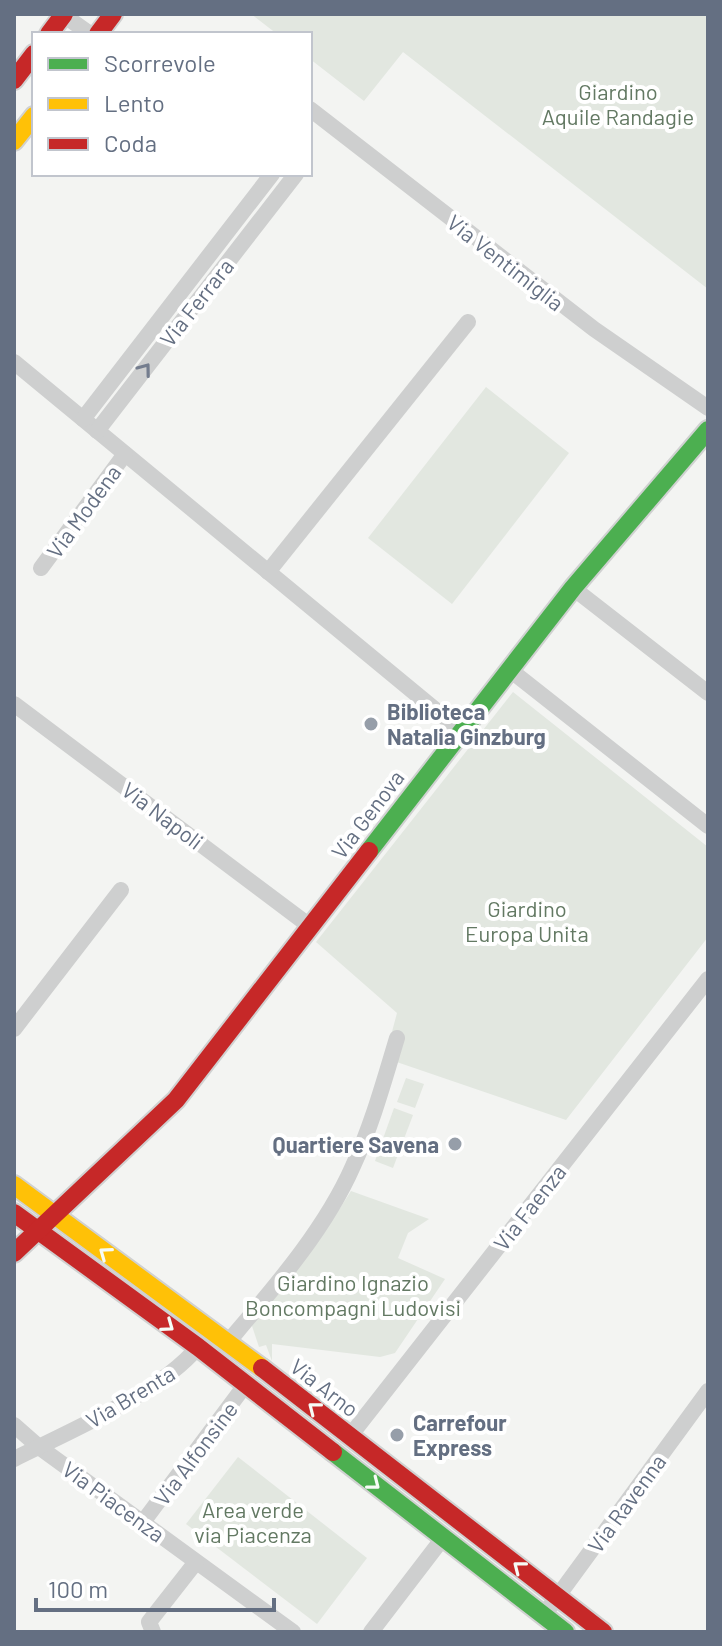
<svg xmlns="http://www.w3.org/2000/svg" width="722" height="1646" viewBox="0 0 722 1646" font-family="Barlow,sans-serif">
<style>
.green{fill:#e2e7e0}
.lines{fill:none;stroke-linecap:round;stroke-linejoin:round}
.fast-casing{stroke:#d0d1d1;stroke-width:22}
.slow-casing{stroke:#d0d1d1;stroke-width:22}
.jam-casing{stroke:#d0d1d1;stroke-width:22}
.street{stroke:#cecfcf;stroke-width:16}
.fast{stroke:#4caf50;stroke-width:18}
.slow{stroke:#ffc107;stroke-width:18}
.jam{stroke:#c62828;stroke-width:18}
.oneway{stroke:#747d8e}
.oneway2{stroke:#f6fbf6}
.poi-dot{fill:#969ea9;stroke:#fff;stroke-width:3}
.labels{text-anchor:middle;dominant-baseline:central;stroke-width:8;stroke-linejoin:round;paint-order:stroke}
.park-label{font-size:22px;fill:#637963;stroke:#fff}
.street-label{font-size:22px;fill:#646f82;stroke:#fff}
.poi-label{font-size:22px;font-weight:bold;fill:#646f82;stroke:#fff;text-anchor:start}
</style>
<rect width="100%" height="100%" fill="#f3f4f2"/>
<g class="green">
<path d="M251,14H708V289L403,52L364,101L310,59V34H277Z"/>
<path d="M486,387L569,453L452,604L368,538Z"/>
<path d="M513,692L708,847V937L566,1120L385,1058L397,1013L316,942Z"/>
<path d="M406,1078L424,1084L415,1108L397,1102Z"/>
<path d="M394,1108L413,1115L393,1168L375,1161Z"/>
<path d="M351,1191L429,1219L408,1233L398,1258L445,1279L395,1353L380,1357L272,1344V1361L266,1345L259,1347L250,1320C294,1279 319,1241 351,1191Z"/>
<path d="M238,1457L367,1558L317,1624L186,1524Z"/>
</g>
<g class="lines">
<g class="fast-casing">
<g id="fast">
<path d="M369,851L573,588L708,430"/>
<path d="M333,1452L565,1632"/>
</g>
</g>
<g class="slow-casing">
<g id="slow">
<path d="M14,141L34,116"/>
<path d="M14,1185L262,1368"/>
</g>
</g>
<g class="jam-casing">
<g id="jam">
<path d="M49,34L64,14"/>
<path d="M98,34L113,14"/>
<path d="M14,80L34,54"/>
<path d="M14,1213L198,1347L333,1452"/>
<path d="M14,1253L176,1100L369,851"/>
<path d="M262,1368L603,1632"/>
</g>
</g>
<g class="street">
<path d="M62,14L90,34"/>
<path d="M310,109L594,329L708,408"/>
<path d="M14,362L461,731"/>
<path d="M83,419L272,174"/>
<path d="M97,431L296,174"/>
<path d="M41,568L125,454"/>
<path d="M268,572L468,322"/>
<path d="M573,588L708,693"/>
<path d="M509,669L708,826"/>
<path d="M14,704L311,927"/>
<path d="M14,1029L121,890"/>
<path d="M228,1342C273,1289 325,1230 353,1166C372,1125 384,1081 397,1038"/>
<path d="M14,1425L39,1447L293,1632"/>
<path d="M350,1436L708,979"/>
<path d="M14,1459C68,1432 160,1393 198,1347"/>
<path d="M143,1522L246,1384"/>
<path d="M544,1615L708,1391"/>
<path d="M153,1632L149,1622L196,1562"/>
<path d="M371,1632L443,1538"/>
</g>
<use href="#fast" class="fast"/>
<use href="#slow" class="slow"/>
<use href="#jam" class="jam"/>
</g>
<defs><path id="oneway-chevron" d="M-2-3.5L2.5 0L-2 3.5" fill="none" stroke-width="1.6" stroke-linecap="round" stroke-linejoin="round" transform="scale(2)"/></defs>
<use class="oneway" href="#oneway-chevron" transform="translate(145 369) rotate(-53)"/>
<g class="oneway2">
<use href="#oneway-chevron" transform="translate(105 1253) rotate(-144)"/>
<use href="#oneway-chevron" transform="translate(168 1326) rotate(36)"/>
<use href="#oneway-chevron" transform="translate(314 1408) rotate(-142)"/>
<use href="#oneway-chevron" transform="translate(374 1484) rotate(38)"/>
<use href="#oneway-chevron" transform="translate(519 1567) rotate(-142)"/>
</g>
<g class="poi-dot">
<circle cx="371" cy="724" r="8"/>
<circle cx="455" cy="1144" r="8"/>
<circle cx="397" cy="1435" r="8"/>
</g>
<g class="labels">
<g class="park-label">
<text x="618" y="91">Giardino<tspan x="618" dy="25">Aquile Randagie</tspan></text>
<text x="527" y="908">Giardino<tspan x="527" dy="25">Europa Unita</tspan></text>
<text x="353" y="1282">Giardino Ignazio<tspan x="353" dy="25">Boncompagni Ludovisi</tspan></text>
<text x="253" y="1509">Area verde<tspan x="253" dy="25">via Piacenza</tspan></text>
</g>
<g class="street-label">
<text transform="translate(506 262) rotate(38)">Via Ventimiglia</text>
<text transform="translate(196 302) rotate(-52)">Via Ferrara</text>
<text transform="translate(83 511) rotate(-54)">Via Modena</text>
<text transform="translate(367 814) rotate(-53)">Via Genova</text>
<text transform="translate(163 815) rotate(37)">Via Napoli</text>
<text transform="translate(529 1207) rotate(-52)">Via Faenza</text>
<text transform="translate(325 1387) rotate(38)">Via Arno</text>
<text transform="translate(130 1396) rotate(-31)">Via Brenta</text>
<text transform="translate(195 1453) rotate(-53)">Via Alfonsine</text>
<text transform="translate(114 1501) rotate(36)">Via Piacenza</text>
<text transform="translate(626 1503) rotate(-54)">Via Ravenna</text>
</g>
<g class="poi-label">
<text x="387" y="711">Biblioteca<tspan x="387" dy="25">Natalia Ginzburg</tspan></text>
<text x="439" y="1144" text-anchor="end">Quartiere Savena</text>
<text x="413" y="1422">Carrefour<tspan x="413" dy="25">Express</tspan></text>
</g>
</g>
<rect width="722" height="1646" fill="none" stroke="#646f82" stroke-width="32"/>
<rect x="32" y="32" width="280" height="144" fill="#ffffff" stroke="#c1c5cd" stroke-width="2"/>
<rect x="48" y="58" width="40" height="12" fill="#4caf50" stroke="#c1c5cd" stroke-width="2"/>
<text x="104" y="72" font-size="24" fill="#646f82">Scorrevole</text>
<rect x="48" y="98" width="40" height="12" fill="#ffc107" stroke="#c1c5cd" stroke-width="2"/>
<text x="104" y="112" font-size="24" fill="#646f82">Lento</text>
<rect x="48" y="138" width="40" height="12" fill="#c62828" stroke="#c1c5cd" stroke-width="2"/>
<text x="104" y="152" font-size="24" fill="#646f82">Coda</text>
<path d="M36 1598v12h238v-12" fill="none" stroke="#646f82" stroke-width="4"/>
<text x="48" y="1598" font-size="24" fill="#646f82" stroke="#ffffff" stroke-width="6" paint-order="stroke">100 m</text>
</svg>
